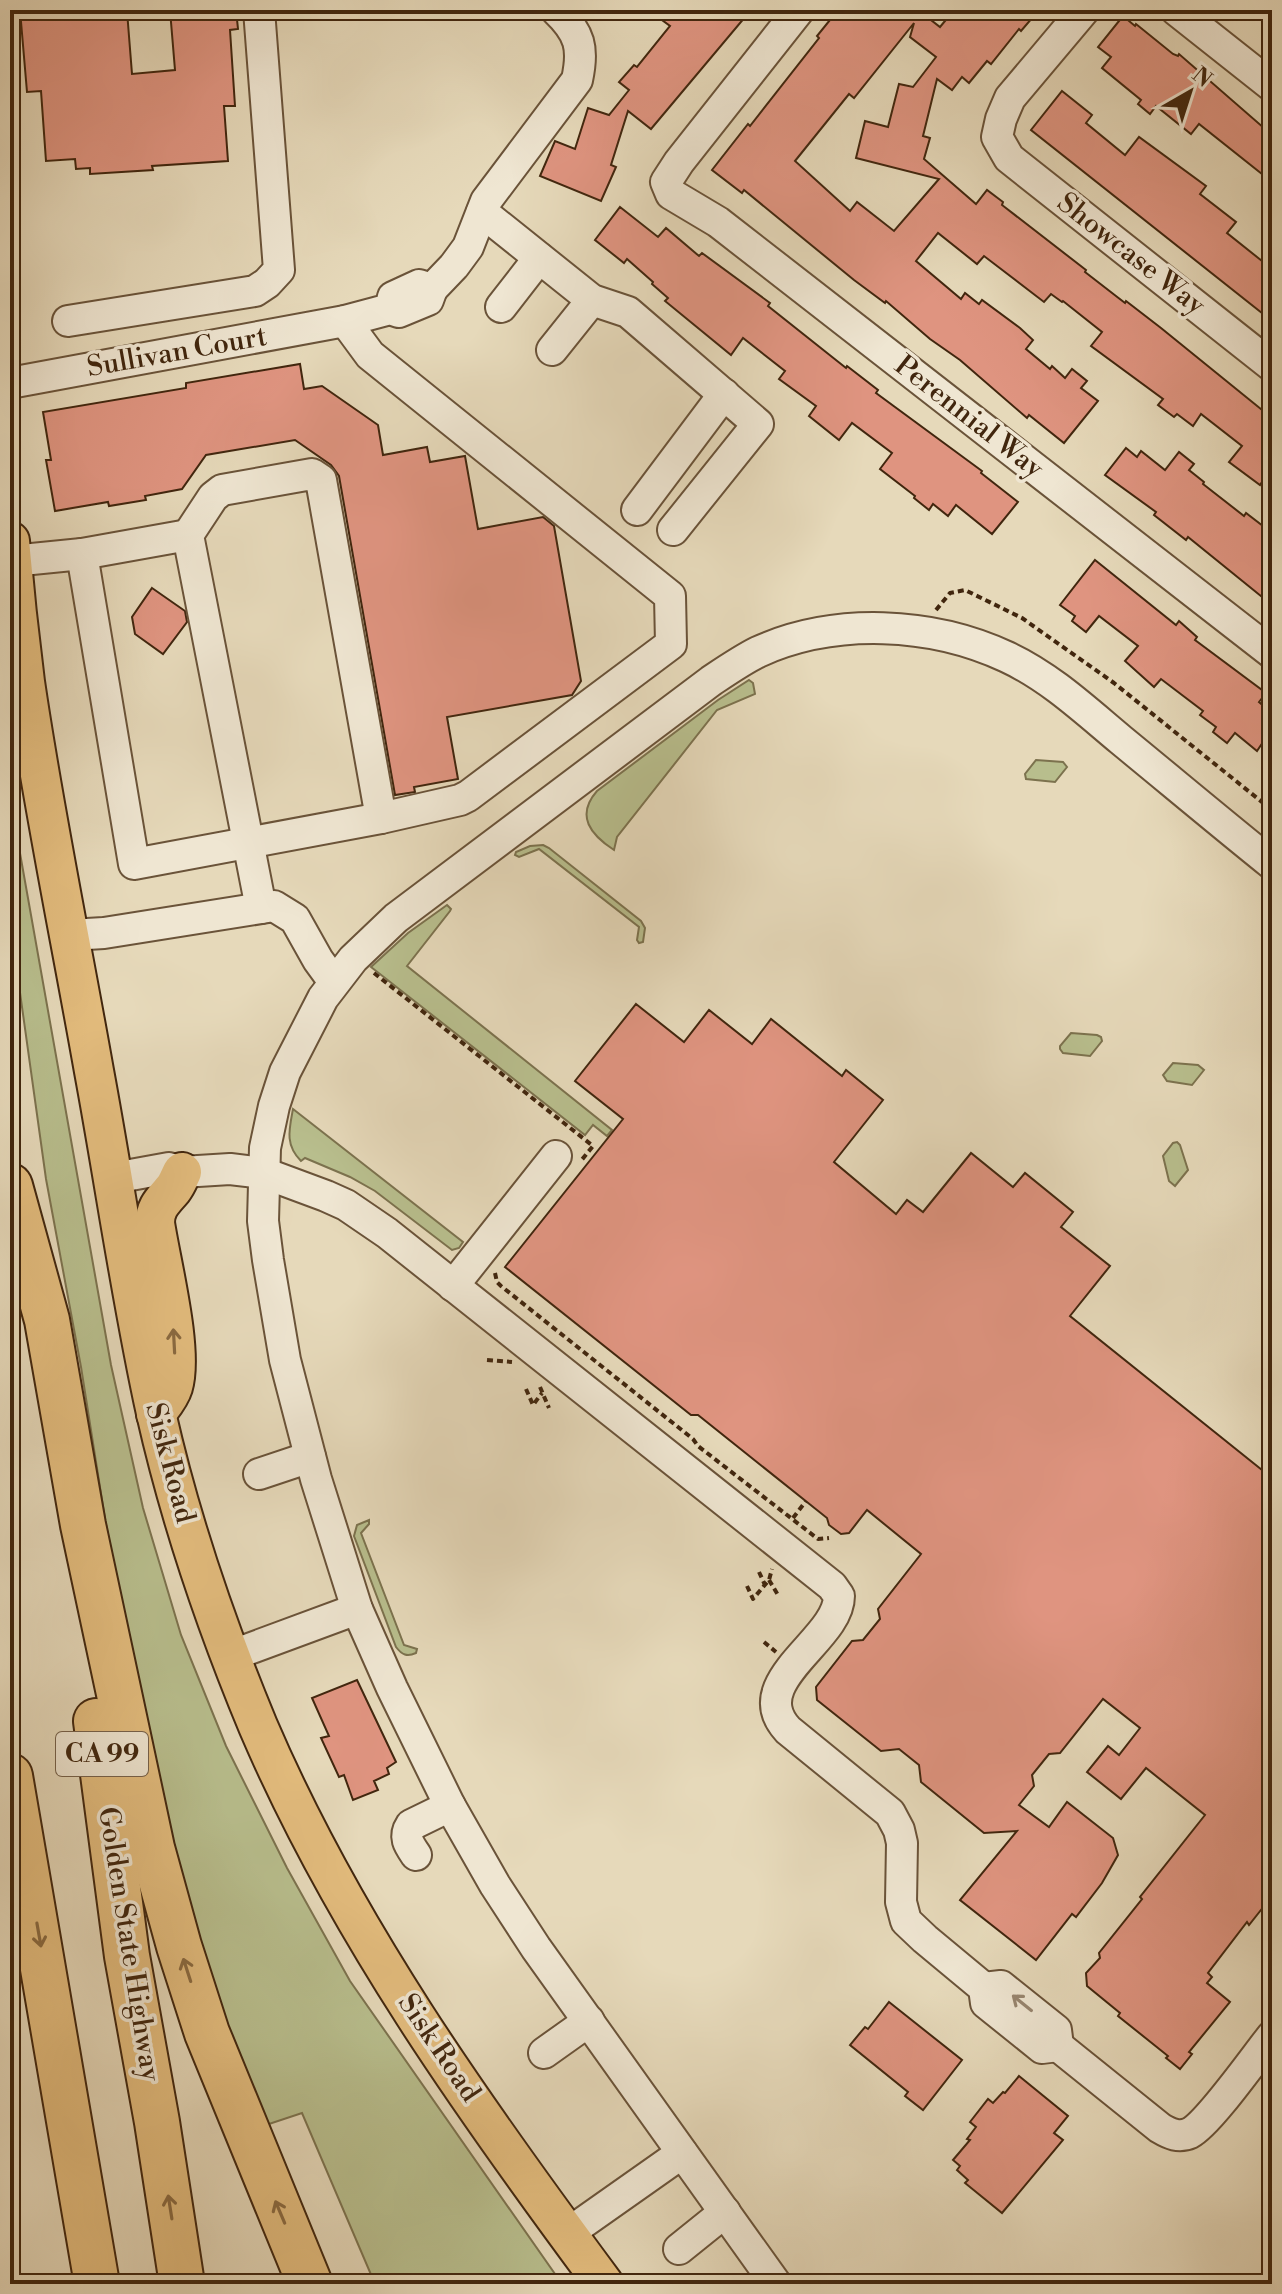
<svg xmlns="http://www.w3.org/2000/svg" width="1282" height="2294" viewBox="0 0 1282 2294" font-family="'Libre Bodoni',serif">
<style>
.green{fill:#b8be8d;stroke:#7c724e;stroke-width:2}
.building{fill:#df9480;stroke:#41260e;stroke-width:2;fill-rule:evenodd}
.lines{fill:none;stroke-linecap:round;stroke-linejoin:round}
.minor-casing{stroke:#6a5339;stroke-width:34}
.major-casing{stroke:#41260e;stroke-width:42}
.highway-casing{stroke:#41260e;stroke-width:48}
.path{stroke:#41260e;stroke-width:4;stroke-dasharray:6 4;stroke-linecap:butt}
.minor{stroke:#efe6d2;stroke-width:30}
.major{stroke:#e3bc7d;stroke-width:38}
.highway{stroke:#e3bc7d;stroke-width:44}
.oneway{stroke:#8a6a40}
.oneway2{stroke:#988670}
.labels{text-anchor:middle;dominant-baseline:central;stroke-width:7;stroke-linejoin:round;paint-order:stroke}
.shield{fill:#efe6d2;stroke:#756049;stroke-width:2}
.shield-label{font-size:26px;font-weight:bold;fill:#41260e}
.street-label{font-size:28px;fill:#41260e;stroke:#efe6d2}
</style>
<rect width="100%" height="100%" fill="#e6d9ba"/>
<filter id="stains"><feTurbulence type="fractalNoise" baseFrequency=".0025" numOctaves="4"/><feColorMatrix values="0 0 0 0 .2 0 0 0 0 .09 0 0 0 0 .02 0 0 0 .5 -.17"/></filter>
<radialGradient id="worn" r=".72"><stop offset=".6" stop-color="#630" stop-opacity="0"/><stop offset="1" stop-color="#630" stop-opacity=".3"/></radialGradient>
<g class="green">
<path d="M749,680L753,683L755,694L717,710L617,837L614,850C591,835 575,816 597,791L718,700Z"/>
<path d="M1036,760L1063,762L1067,767L1055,782L1026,779L1025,774Z"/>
<path d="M10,797L111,1365L143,1508L181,1635L226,1746L287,1868L350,1981L562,2284H375L302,2113L266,2125L227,2024L195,1930L146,1729L105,1519L81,1367L46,1179L10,921Z"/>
<path d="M543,845L549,848L641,921L645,928L643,942L639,943L637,940L639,927L539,849L519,857L515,855L516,852L530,846Z"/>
<path d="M447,905L451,909L450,911L407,966L612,1130L607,1136L593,1125L585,1135L371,967L408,933Z"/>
<path d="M1071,1033L1097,1035L1101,1037L1102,1041L1090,1056L1063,1053L1060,1049V1046Z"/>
<path d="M1173,1063L1198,1065L1204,1070L1192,1085L1167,1081L1163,1075Z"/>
<path d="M293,1109L463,1242L459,1248L452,1250L375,1191L350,1177L305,1158L301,1161C285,1145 289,1130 293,1109Z"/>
<path d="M1177,1142L1180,1145L1188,1170L1175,1186L1169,1181L1163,1156L1173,1143Z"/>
<path d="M369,1520V1524L361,1533L404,1645L417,1649L416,1653C407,1657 402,1655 396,1647L354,1536L357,1525Z"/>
</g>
<g class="building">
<path d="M20,10H86V14L127,11L132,74L175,70L170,10H236L238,29L230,30L235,106H224L228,161L152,166L153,170L90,174V168L76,169L75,159L46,161L41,91L27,92Z"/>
<path d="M670,10H751L651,129L628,111L611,165L616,167L601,201L540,176L555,141L575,149L588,108L609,115L629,90L619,82L634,65L637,67L670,26L662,20Z"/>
<path d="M838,10H924L922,13L940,27L954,10H1039L1021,31L1019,29L991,64L987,61L969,83L962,77L952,90L937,79L923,136L930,138L924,159L976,204L987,190L1003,202L1002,205L1086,270L1085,272L1125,303L1126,301L1161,328L1272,418V485L1264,479L1260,485L1229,462L1242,446L1201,414L1193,426L1177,414L1174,417L1158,405L1163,399L1091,346L1102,332L1063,301L1062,302L1051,294L1044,302L984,256L977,264L938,233L916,261L961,299L965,293L979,304L982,300L1020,328L1033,340L1026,349L1050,369L1052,366L1065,378L1072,369L1087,381L1081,388L1098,401L1064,443L1029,415L1027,418L960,360L930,339L886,301L885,303L854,280L744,190L742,193L712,170L748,124L750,126L819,38L817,36ZM914,23L910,37L936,57L913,87L899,84L888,127L865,121L856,158L939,179L894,231L857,202L850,211L795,161L849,94L854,98Z"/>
<path d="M1123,16L1135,26L1136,24L1173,54L1178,56L1179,54L1272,135V182L1199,124L1191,134L1156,106L1150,114L1138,104L1141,100L1102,68L1111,57L1098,47Z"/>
<path d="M1062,91L1092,115L1086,123L1125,155L1139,137L1206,186L1200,194L1236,222L1227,233L1272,269V321L1031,130Z"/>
<path d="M620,207L658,237L666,228L699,256L702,253L770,303L768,306L846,368L847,366L878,390L876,393L982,471L981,473L1018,502L992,534L956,505L948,516L933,504L929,510L914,498L915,496L880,469L892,453L852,423L839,440L809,416L816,406L779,379L785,371L743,338L731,355L665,301L668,298L652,284L653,282L627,259L624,263L595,240Z"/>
<path d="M300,364L304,389L322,386L378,425L383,455L427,447L430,462L465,456L478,529L543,517L554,526L581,681L572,695L447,717L458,779L414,787L415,792L395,795L339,476L331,465L295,440L206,455L182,489L145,496L146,500L109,506L108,502L55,511L46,460H51L43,412L186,388V383Z"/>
<path d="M1126,448L1137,457L1141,451L1165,470L1179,452L1194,464L1189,470L1204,482L1203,484L1244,516L1246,513L1272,533V605L1188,537L1186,540L1154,515L1156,512L1105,475Z"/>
<path d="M1095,560L1176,625L1179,621L1197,637L1195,640L1266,693L1259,702L1272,713V755L1261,745L1257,751L1235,733L1227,743L1213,732L1216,727L1200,715L1203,711L1161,679L1154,687L1125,661L1138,646L1099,616L1086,632L1072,621L1075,616L1060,605Z"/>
<path d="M152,588L185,611L187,622L163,654L135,634L132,617Z"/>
<path d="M636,1004L684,1042L709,1010L752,1044L771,1019L842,1076L846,1070L883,1100L834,1162L896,1214L907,1200L923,1212L971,1153L1013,1187L1025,1173L1073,1212L1061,1227L1110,1266L1070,1316L1272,1478V1896L1249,1925L1247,1922L1208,1973L1212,1977L1207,1983L1230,2002L1189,2052L1192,2054L1180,2069L1166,2058L1168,2056L1118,2016L1120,2013L1087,1986L1086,1973L1100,1958L1099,1953L1142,1899L1140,1897L1205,1815L1146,1768L1121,1799L1087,1772L1108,1746L1119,1755L1140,1728L1103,1699L1060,1753L1049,1754L1032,1775L1034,1786L1019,1805L1049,1827L1067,1802L1113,1838L1118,1855L1102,1883L1076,1917L1072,1914L1036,1960L960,1900L1017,1831L984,1833L921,1782L919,1765L899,1749L881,1751L817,1700L816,1687L852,1641L863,1640L880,1619L878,1609L921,1554L867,1510L849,1533L841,1534L829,1525L827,1518L698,1415H691L505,1267L623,1119L575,1081Z"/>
<path d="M357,1680L396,1762L387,1768L389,1774L374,1781L378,1790L353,1800L344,1775L339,1777L321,1738L329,1736L312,1698Z"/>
<path d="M889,2002L962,2060L923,2110L905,2096L908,2092L850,2045L865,2027L868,2029Z"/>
<path d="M1019,2076L1068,2116L1054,2133L1063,2140L1002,2213L965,2183L968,2180L957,2170L960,2166L953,2160L970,2140L967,2139L976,2127L970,2122L988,2099L993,2103L1003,2092L1005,2093Z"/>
</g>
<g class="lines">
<g class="minor-casing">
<g id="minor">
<path d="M799,10L679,162L666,182L671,194L718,222L1272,653"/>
<path d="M1084,10L1010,98L1001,119L997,137L1009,158L1272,366"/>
<path d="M1176,10L1272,86"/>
<path d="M482,212L592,300L628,312L758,424L673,530"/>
<path d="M432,289L454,266L468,247L486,201L577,80C584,48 580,33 556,10"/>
<path d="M501,307L539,258"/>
<path d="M68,321L255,291L267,283L279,270L259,10"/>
<path d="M552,350L592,300"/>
<path d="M10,383L345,321L390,309L399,312L428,300L432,289L419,285L393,297L390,309"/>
<path d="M637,510L724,394"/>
<path d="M82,554L134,864L381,818L460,800L468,796L671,644L670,596L370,355L345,321"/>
<path d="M12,561L82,554L188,535"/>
<path d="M261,908L188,535L213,497L222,490L312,474L321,480L381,818"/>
<path d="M70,935L104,933L274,906L295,919L318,960L334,982"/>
<path d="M114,1178L169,1168L182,1172L230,1169L264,1173L326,1196L346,1205L387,1233L832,1586L839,1596C839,1641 743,1681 788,1730L890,1813L899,1830L902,1843L901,1902L906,1921L925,1939L984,1988L986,2003L1042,2048L1058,2046L1056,2030L1001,1986L984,1988"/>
<path d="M453,1286L556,1156"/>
<path d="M259,1474L310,1457"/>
<path d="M230,1656L357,1609"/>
<path d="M416,1855C409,1845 403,1837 411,1825L450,1806"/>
<path d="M1058,2046L1160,2128C1170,2134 1179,2138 1190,2133C1209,2123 1256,2056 1272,2036"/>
<path d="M544,2053L589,2021"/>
<path d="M567,2234L682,2153"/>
<path d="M679,2249L725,2212"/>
<path d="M776,2284L536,1948L495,1885L450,1806L392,1688L357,1609L316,1479L285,1360L268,1260L263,1221L265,1148L274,1106L285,1072L323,998L353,959L396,918L711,681C726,671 742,660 758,652C835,617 932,622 1007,657C1050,677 1085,710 1121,740C1171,781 1221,823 1272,864"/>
</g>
</g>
<g class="major-casing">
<g id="major">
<path d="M10,541C14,588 19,635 25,682C44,812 71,941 94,1071C115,1184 131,1300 156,1413C180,1519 216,1625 258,1726C344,1927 474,2109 604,2284"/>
<path d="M156,1414C162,1406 170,1397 173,1387C184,1351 161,1263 155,1223C155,1207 163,1201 173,1189C177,1184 179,1178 182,1172"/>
</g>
</g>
<g class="highway-casing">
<g id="highway">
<path d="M10,1186L47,1320L83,1525L152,1848L179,1946L207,2033L310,2284"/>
<path d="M96,1721L127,1956L157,2122L182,2284"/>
<path d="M10,1776L97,2284"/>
</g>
</g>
<g class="path">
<path d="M936,610L950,593L965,590L1022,618L1114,683L1272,810"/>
<path d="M374,973L593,1146L580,1162"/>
<path d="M495,1273L497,1282L501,1286L693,1439L698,1446L818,1539L829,1538"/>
<path d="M487,1360L512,1362"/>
<path d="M540,1387L549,1408"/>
<path d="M526,1389L533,1405L542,1393"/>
<path d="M793,1518L806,1501"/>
<path d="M759,1572L765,1585"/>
<path d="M769,1580L778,1595"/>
<path d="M747,1586L753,1599L769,1580L772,1569"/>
<path d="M764,1642L776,1652"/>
</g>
<use href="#minor" class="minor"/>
<use href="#major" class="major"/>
<use href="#highway" class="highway"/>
</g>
<defs><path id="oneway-shaft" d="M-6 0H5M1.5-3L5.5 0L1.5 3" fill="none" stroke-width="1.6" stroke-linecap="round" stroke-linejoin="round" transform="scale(2)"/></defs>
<g class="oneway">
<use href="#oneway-shaft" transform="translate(174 1341) rotate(-93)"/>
<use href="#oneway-shaft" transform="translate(39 1935) rotate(80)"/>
<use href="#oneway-shaft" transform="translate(187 1970) rotate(-108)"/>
<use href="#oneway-shaft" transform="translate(170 2207) rotate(-99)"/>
<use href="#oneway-shaft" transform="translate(280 2212) rotate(-113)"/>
</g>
<use class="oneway2" href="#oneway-shaft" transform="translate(1022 2003) rotate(-141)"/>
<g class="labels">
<rect class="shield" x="56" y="1732" width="92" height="44" rx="6"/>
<g class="shield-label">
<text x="102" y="1754">CA 99</text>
</g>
<g class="street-label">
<text transform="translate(1131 254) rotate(38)">Showcase Way</text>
<text transform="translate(177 352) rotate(-10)">Sullivan Court</text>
<text transform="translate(969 417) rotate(38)">Perennial Way</text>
<text transform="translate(170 1463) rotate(75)">Sisk Road</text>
<text transform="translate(129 1944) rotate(81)">Golden State Highway</text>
<text transform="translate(439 2048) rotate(56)">Sisk Road</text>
</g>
</g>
<rect width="1282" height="2294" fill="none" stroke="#e6d9ba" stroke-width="40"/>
<rect x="12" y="12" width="1258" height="2270" fill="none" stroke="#41260e" stroke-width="4"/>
<rect x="20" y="20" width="1242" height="2254" fill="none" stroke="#41260e" stroke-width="2"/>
<g transform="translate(1190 92) rotate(39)" stroke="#efe6d2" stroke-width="6" paint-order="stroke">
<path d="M0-6L14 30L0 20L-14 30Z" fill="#41260e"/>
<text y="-12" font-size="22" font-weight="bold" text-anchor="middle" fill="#41260e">N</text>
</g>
<rect width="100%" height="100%" filter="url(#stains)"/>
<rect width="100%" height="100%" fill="url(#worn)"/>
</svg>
